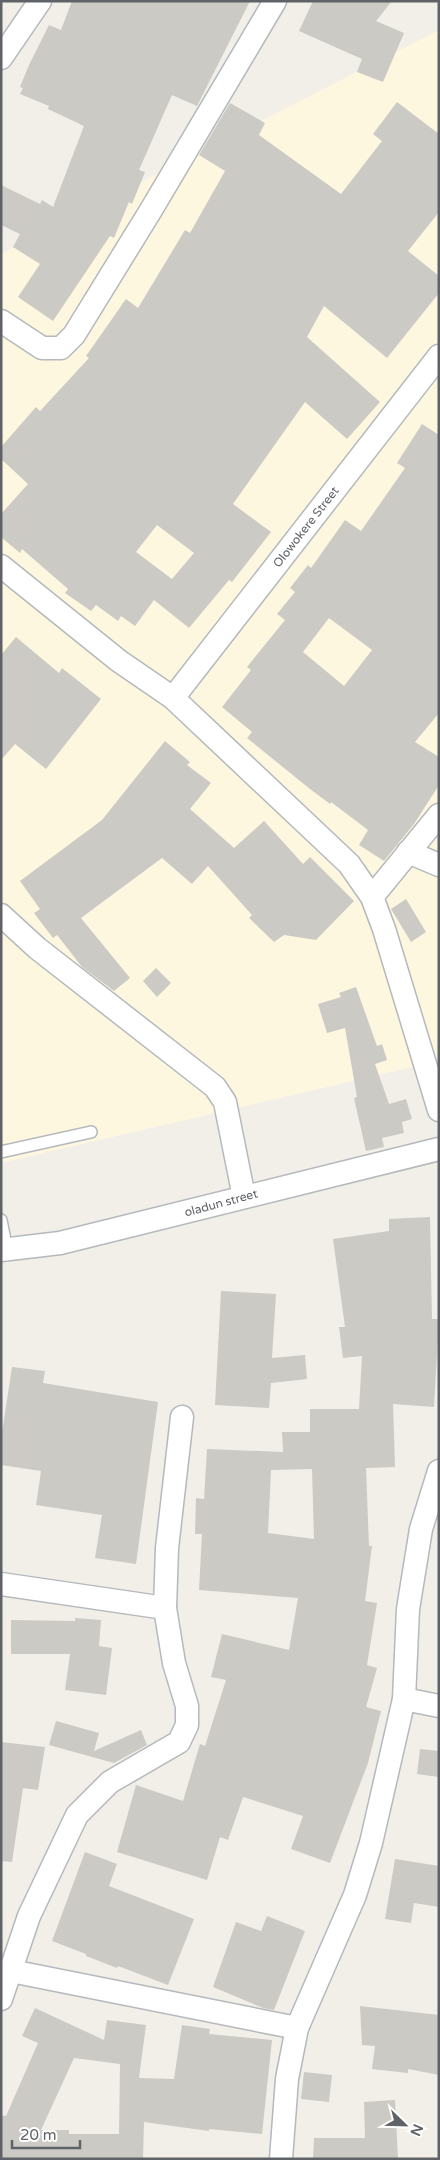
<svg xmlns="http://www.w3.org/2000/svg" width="440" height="2160" viewBox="0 0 440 2160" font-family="'Varela Round',sans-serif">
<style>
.commercial{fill:#fef7e0}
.building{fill:#cccac5;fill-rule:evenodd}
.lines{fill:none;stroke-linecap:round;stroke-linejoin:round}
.service-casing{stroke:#b5b8bc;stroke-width:14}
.minor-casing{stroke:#b5b8bc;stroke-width:25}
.service{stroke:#fff;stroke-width:11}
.minor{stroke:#fff;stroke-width:22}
.labels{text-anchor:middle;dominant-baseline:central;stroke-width:4;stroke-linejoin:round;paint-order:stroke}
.street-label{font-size:12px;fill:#5f6368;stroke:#fff}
</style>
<rect width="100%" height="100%" fill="#f1efe8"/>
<path class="commercial" d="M439,30V1061L1,1163V254Z"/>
<g class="building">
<path d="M72,1H250L197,106L172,95L139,170L145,172L132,204L129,202L114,238L110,236L53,321L18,297L40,264L13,247L20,234L1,225V185L40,204L42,200L53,207L84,126L48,109L49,106L20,94L23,88L20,87L29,65L49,25L61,30Z"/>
<path d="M313,1H392L376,21L404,33L383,82L357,72L362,59L299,31Z"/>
<path d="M397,102L439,134V212L408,251L439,276V293L387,358L324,306L307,337L380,402L347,439L305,402L233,504L271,532L232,582L229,580L189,628L154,600L135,626L121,616L118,621L96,605L91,611L65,593L68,589L22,549L20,553L1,537V514L28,484L1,459V447L36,407L40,411L89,358L86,356L126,299L138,308L185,230L190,233L225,171L199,155L230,103L265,123L259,135L341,194L382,141L373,134ZM157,525L194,553L172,579L136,552Z"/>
<path d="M422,424L439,435V713L415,742L439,757V785L414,824L384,861L359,845L368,830L331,802L330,804L310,789L247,738L252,732L222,707L251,670L247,667L285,620L277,614L295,592L290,588L308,565L311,568L345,520L361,531L405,468L397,463ZM329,618L372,650L344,686L303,652Z"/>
<path d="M16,637L59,673L62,668L101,699L46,769L15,744L1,760V655Z"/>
<path d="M165,741L190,762L187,765L211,783L190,809L234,848L264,821L303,864L310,857L354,901L316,940L284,935L274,942L249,918L252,915L208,866L192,884L162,858L81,918L130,978L114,991L82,967L57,935L53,938L34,913L40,909L20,881L102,820Z"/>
<path d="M406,899L426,932L411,942L391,909Z"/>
<path d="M156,968L171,983L157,997L143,981Z"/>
<path d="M356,987L377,1046L382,1044L387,1060L375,1064L389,1104L406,1099L412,1119L402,1122L404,1133L382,1138L384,1147L366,1151L354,1098L357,1097L345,1028L327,1033L318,1004L341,997L339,993Z"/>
<path d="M430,1217L432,1319H439L434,1407L393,1404L395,1467L366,1468L369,1546H372L365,1601L377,1603L367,1665L377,1668L366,1707L381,1711L368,1763L330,1863L291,1849L303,1816L243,1797L228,1840L220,1837L207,1880L117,1852L136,1785L183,1801L200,1744L205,1746L226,1680L211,1677L222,1634L289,1650L298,1598L199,1590L202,1534H195L196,1498L204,1499L207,1449L283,1452L282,1432H310V1409H359L362,1356L343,1358L339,1327H345L333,1239L389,1231V1219ZM312,1469L314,1539L268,1533L271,1470Z"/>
<path d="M221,1291L276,1294L272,1358L305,1355L307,1379L271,1383L269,1408L215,1405Z"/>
<path d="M12,1367L45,1371L43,1383L158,1402L136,1564L95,1558L102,1515L36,1505L41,1471L1,1465V1439Z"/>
<path d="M75,1618L101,1620L99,1646L112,1648L106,1695L65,1690L70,1654H11V1620L75,1621Z"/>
<path d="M56,1721L99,1733L94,1751L141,1730L147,1745L114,1763L49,1745Z"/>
<path d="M1,1742L45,1747L38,1790L23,1788L12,1862L1,1861Z"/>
<path d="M420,1749L439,1751V1777L417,1774Z"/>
<path d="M85,1852L117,1864L109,1886L194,1919L168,1985L118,1966L117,1968L86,1956V1954L52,1941Z"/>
<path d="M395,1859L439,1866V1907L414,1903L411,1923L385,1919Z"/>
<path d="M267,1916L305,1931L274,2010L263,2008L213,1987L236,1922L261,1931Z"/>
<path d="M360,2006L439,2015V2075L408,2069V2073L372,2069L375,2046L362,2045Z"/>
<path d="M35,2008L104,2040L107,2020L146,2025L139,2078L174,2079L182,2025L210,2029L209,2034L272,2040L262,2134L209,2129V2131L144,2122L143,2159H1V2115L6,2116L38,2043L22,2036ZM74,2058L120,2064L119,2134H69V2130H41Z"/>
<path d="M304,2072L332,2075L329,2102L301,2099Z"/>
<path d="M395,2100L398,2159H313L314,2138H365L364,2102Z"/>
</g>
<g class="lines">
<g class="service-casing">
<g id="service">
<path d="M1,1152L91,1132"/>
<path d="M1,1220L7,1250"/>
</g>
</g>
<g class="minor-casing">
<g id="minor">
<path d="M1,58L40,1"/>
<path d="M1,321L42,348H61L74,335L151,210L275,1"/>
<path d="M1,566L119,661L173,698L349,864L372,897L384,929L439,1110"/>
<path d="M173,698L439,356"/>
<path d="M408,852L439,865"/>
<path d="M372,897L439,815"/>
<path d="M1,915L37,948L215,1087L225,1102L244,1197"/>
<path d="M1,1250L60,1243L439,1149"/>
<path d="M1,1584L165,1608L174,1663L187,1706V1725L179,1742L110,1782L77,1815L29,1916L1,1999"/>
<path d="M165,1608L167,1548L182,1417"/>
<path d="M404,1699L439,1706"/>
<path d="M11,1971L297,2028"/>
<path d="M281,2159L287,2079L297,2028L355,1895L371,1843L404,1699L408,1609L421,1529L439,1471"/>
</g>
</g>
<use href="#service" class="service"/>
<use href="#minor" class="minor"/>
</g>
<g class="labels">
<g class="street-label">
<text transform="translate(306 527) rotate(-52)">Olowokere Street</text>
<text transform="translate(221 1203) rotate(-15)">oladun street</text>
</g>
</g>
<rect width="440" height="2160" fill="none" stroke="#5f6368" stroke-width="5"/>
<g transform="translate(405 2125) rotate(113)" stroke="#ffffff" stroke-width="4" paint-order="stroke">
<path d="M0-4L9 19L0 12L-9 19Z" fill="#5f6368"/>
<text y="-8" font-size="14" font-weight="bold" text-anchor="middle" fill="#5f6368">N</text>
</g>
<path d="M12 2140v8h68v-8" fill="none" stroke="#5f6368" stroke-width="2.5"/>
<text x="20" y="2140" font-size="15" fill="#5f6368" stroke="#ffffff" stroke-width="4" paint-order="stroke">20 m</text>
</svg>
